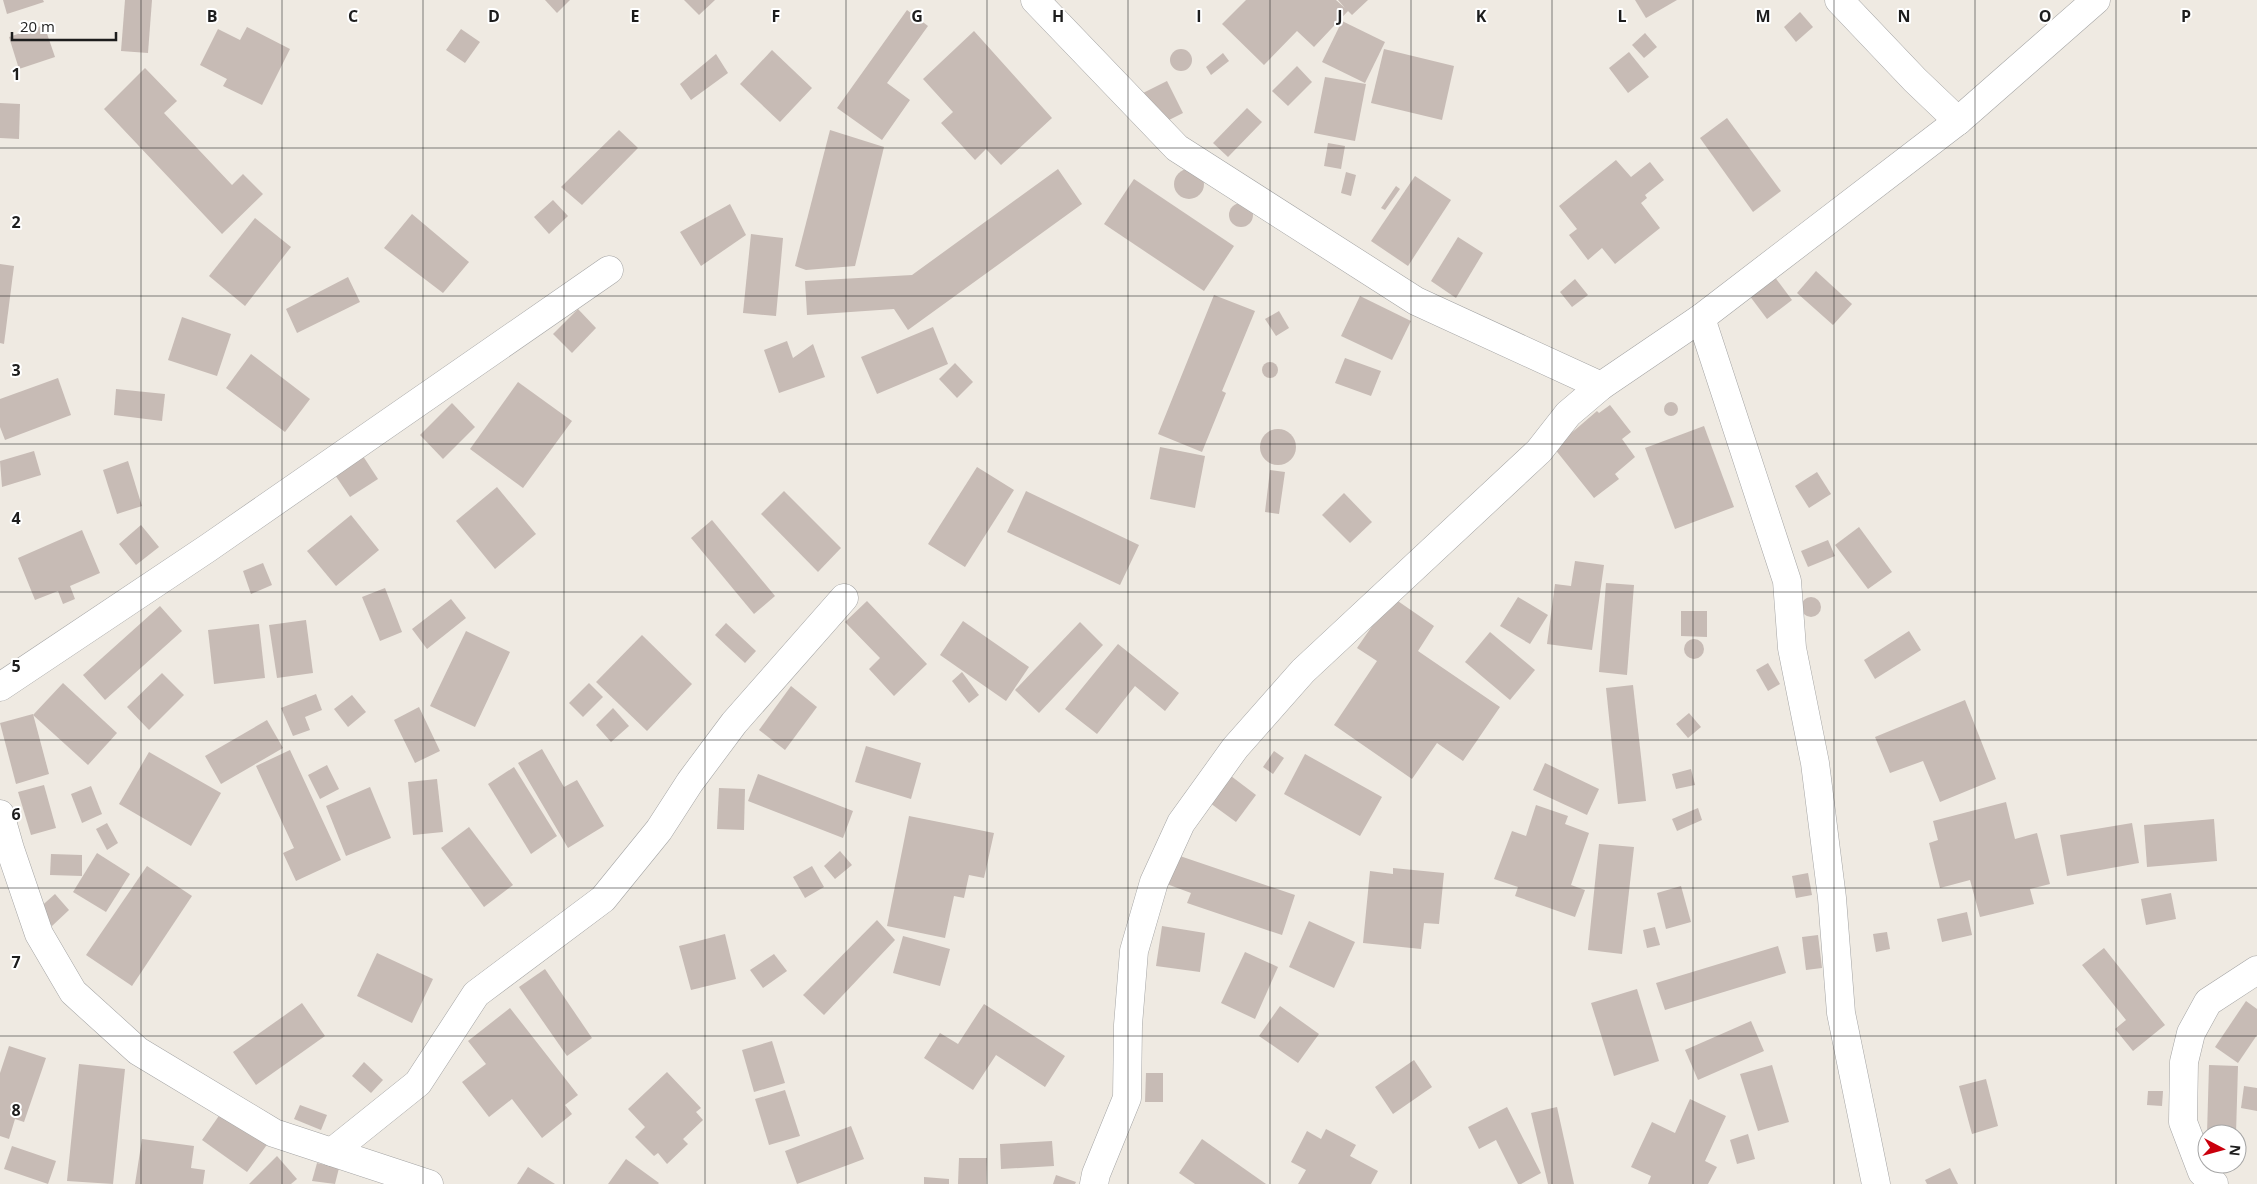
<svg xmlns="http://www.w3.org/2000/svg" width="2257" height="1184" viewBox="0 0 2257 1184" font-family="'Open Sans',sans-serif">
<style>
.building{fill:#c7bbb5}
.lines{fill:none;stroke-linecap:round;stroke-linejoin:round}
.minor-casing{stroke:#a4a4a4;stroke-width:29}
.minor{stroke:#fff;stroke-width:28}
.grid{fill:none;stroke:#1d1d1d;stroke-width:1;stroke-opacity:0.55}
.grid-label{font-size:16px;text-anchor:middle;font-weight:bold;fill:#1d1d1d;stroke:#fff;stroke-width:4;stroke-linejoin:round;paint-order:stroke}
</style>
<rect width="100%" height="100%" fill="#efeae2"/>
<g class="building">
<path d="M3,0H43L44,2L7,14Z"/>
<path d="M125,0H152L148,53L121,51Z"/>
<path d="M545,0H570L557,13Z"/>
<path d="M684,0H715L699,15Z"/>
<path d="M1246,0H1336L1345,8L1338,0H1368L1352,15L1348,11L1314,47L1297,31L1264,65L1222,24Z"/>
<path d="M1635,0H1677L1646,18Z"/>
<path d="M907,10L928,26L887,83L910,100L882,140L837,108Z"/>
<path d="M1800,12L1813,27L1796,42L1784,27Z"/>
<path d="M1342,21L1385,42L1365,83L1322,62Z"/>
<path d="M44,25L55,57L19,69L9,37Z"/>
<path d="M247,27L290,49L262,105L223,86L227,79L200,65L218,29L240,40Z"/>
<path d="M461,29L480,42L465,63L446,50Z"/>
<path d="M974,31L1052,118L1001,165L986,149L975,160L941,123L953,112L923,79Z"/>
<path d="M1645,33L1657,47L1644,58L1632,45Z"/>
<path d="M1384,49L1454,66L1442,120L1371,103Z"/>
<circle cx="1181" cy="60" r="11"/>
<path d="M772,50L812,88L780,122L740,84Z"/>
<path d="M1629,52L1649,77L1628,93L1609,68Z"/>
<path d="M1223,53L1229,61L1211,75L1206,67Z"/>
<path d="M716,54L728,73L691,100L680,84Z"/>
<path d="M1297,66L1312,82L1288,106L1272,91Z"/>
<path d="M145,68L177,101L164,113L232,185L243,174L263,194L222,234L104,109Z"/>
<path d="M1325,77L1366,84L1355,141L1314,133Z"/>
<path d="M1167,81L1183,113L1159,125L1143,93Z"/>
<path d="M0,103L20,104L19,139L0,138Z"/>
<path d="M1247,108L1262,122L1228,157L1213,143Z"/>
<path d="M1727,118L1781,191L1753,212L1700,138Z"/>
<path d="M619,130L638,148L582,205L561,187Z"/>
<path d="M830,130L884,147L855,266L806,270L795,266Z"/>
<path d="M1328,143L1345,146L1341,169L1324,166Z"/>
<path d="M1616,160L1631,177L1650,162L1664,180L1645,195L1647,198L1641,203L1660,228L1615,264L1602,248L1588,260L1569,235L1577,229L1559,206Z"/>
<circle cx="1189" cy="184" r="15"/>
<path d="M1058,169L1082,204L908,330L894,309L807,315L805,281L912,275Z"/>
<path d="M1346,172L1356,175L1351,196L1341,193Z"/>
<path d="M1415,176L1451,200L1408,266L1371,241Z"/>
<path d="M1134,179L1234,246L1204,291L1104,224Z"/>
<path d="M1396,186L1400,189L1385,210L1381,208Z"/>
<path d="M553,200L568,216L549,234L534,217Z"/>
<circle cx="1241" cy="215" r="12"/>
<path d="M730,204L746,235L701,266L680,232Z"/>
<path d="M412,214L469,262L443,293L384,248Z"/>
<path d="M255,218L291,247L245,306L209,276Z"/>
<path d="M751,234L783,238L776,316L743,313Z"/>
<path d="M1458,237L1483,253L1456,298L1431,281Z"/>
<path d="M0,264L14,266L4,344L0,343Z"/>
<path d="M1816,271L1852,304L1833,325L1797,293Z"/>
<path d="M1774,276L1792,300L1767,319L1749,295Z"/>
<path d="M348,277L360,302L297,333L286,309Z"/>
<path d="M1575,279L1588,295L1572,307L1560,292Z"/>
<path d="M1214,295L1255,311L1222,391L1226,393L1202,452L1158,434Z"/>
<path d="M1360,296L1411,321L1392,360L1341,336Z"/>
<path d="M578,309L596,328L572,353L553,334Z"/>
<path d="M1279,311L1289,328L1276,336L1265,319Z"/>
<path d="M182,317L231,334L217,376L168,360Z"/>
<path d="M933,327L948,364L877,394L861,357Z"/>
<path d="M787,341L793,358L813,344L825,377L779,393L764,350Z"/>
<path d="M251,354L310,399L285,432L226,388Z"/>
<path d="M1345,358L1381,371L1371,396L1335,383Z"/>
<circle cx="1270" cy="370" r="8"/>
<path d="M955,363L973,382L957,398L939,379Z"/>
<path d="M58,378L71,415L5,440L0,427V399Z"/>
<path d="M518,382L572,421L523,488L470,449Z"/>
<path d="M116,389L165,394L162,421L114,415Z"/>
<circle cx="1671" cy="409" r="7"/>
<path d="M452,403L475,427L443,459L420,435Z"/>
<path d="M1610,405L1631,432L1622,439L1635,457L1615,474L1619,479L1594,498L1554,448L1597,411L1599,413Z"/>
<path d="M1704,426L1734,507L1675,529L1645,448Z"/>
<circle cx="1278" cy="447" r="18"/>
<path d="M1160,447L1205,456L1195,508L1150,499Z"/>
<path d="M34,451L41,475L2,487L0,461Z"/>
<path d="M361,453L378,479L350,497L333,472Z"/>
<path d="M128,461L142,506L117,514L103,470Z"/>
<path d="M977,467L1014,490L965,567L928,544Z"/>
<path d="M1270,470L1285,472L1279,514L1265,512Z"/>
<path d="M1817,472L1831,494L1809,508L1795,486Z"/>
<path d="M497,487L536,534L495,569L456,521Z"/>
<path d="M784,491L841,548L818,572L761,514Z"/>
<path d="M1026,491L1139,545L1120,585L1007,532Z"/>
<path d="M1344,493L1372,522L1350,543L1322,515Z"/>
<path d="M351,515L379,550L336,586L307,551Z"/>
<path d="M712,520L775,596L754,614L691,538Z"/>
<path d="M141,525L159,547L136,565L119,544Z"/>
<path d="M1859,527L1892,572L1868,589L1835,545Z"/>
<path d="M82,530L100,573L70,586L75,599L63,604L58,591L35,600L18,558Z"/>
<path d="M1828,540L1835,556L1808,567L1801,551Z"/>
<path d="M1575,561L1604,565L1592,650L1547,644L1555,584L1571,586Z"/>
<path d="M263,563L272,585L251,594L243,571Z"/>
<path d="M1606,583L1634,585L1627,675L1599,672Z"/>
<path d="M385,588L402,632L380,641L362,597Z"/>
<path d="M1392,597L1434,626L1418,651L1500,707L1463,761L1437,743L1412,779L1334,725L1377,661L1357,648Z"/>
<path d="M1518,597L1548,615L1530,644L1500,626Z"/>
<circle cx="1811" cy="607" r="10"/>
<path d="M451,599L466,618L427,649L412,629Z"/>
<path d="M867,601L927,664L894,696L869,669L880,658L845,622Z"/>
<path d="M160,606L182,631L105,700L83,675Z"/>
<path d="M1681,611H1707V637L1681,636Z"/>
<path d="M306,620L313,673L277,678L269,625Z"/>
<path d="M963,621L1029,667L1006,701L940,655Z"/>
<path d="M1080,622L1103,645L1039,713L1015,690Z"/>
<path d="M726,623L756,651L745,663L715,635Z"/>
<path d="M259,624L265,678L214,684L208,630Z"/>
<path d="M466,631L510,652L475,727L430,706Z"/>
<path d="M1909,631L1921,650L1875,679L1864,660Z"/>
<path d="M1490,632L1535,670L1510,700L1465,662Z"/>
<path d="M642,635L692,684L647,731L596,682Z"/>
<circle cx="1694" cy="649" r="10"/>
<path d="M1118,644L1179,693L1165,711L1135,686L1097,734L1065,709Z"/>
<path d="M1768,663L1780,684L1768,691L1756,670Z"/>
<path d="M962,672L979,695L969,703L952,681Z"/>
<path d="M162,673L184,695L149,730L127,707Z"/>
<path d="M63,683L117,733L88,765L33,715Z"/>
<path d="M589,683L603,697L583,717L569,703Z"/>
<path d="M1633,685L1646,801L1618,804L1606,688Z"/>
<path d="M791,686L817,707L785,750L759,730Z"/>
<path d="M316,694L322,710L305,717L310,730L293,736L281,708Z"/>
<path d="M352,695L366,712L348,727L334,709Z"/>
<path d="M1965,700L1996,779L1940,802L1923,761L1890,773L1875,737Z"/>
<path d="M419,707L440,751L415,763L394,720Z"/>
<path d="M613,708L629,726L611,742L596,725Z"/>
<path d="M1689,713L1701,727L1688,738L1676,724Z"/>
<path d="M33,714L49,774L16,784L0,723Z"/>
<path d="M267,720L283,748L221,784L205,756Z"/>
<path d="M866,746L921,763L911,799L855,782Z"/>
<path d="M542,749L564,787L577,780L604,826L568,848L518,763Z"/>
<path d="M290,750L341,860L296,881L283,853L294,848L256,766Z"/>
<path d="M1274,751L1284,758L1273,774L1263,767Z"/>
<path d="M149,752L221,793L191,846L119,804Z"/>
<path d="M1305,754L1382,797L1360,836L1284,794Z"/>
<path d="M1545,763L1599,789L1587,815L1533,790Z"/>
<path d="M327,765L339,789L320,799L308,775Z"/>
<path d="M514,767L557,836L531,854L488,784Z"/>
<path d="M1691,769L1695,785L1676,789L1672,774Z"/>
<path d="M758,774L853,811L843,838L748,801Z"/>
<path d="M1231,776L1256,795L1236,822L1210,803Z"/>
<path d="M437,779L443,832L413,835L408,782Z"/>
<path d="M44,785L56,828L31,835L18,792Z"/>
<path d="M91,786L102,814L82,823L71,794Z"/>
<path d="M370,787L391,838L346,856L326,806Z"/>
<path d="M719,788L745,789L744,830L717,829Z"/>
<path d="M2006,802L2015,839L2037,833L2050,884L2030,889L2034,904L1980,917L1970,880L1940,888L1929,843L1938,840L1933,821Z"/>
<path d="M1536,805L1568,816L1565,824L1589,833L1571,885L1585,890L1575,917L1515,896L1518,887L1494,879L1512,831L1526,836Z"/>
<path d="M1698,808L1702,820L1677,831L1672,819Z"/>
<path d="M909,816L994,833L984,878L969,875L964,898L954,896L945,938L887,926Z"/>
<path d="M2214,819L2217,861L2147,867L2144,825Z"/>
<path d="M107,823L118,843L107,850L96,829Z"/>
<path d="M2132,823L2139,863L2067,876L2060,835Z"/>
<path d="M469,827L513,885L484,907L441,848Z"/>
<path d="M1599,844L1634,847L1622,954L1588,950Z"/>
<path d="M840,851L852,865L835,879L824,866Z"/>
<path d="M97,853L130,874L106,912L73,892Z"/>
<path d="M51,854L82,855V876L50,875Z"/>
<path d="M1174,854L1295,895L1282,935L1187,903L1191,893L1164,883Z"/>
<path d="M147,866L192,896L132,986L86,955Z"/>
<path d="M812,866L824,887L805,898L793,877Z"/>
<path d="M1393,868L1444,873L1439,924L1424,923L1421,949L1363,943L1370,871L1393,874Z"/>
<path d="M1808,873L1812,895L1796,898L1792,876Z"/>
<path d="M1681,886L1691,922L1666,929L1657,893Z"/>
<path d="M2171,893L2176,919L2146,925L2141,899Z"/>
<path d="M55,894L69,910L52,926L37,910Z"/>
<path d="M1967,912L1972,935L1942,942L1937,919Z"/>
<path d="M877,920L895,940L824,1015L803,995Z"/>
<path d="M1309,921L1355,942L1334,988L1289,967Z"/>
<path d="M1162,926L1205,933L1200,972L1156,966Z"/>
<path d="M1655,927L1660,945L1647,948L1643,930Z"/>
<path d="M1887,932L1890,949L1876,952L1873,934Z"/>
<path d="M725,934L736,979L691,990L679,946Z"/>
<path d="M1818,935L1822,968L1806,970L1802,937Z"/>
<path d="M903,936L950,949L940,986L893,973Z"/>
<path d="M1778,946L1786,973L1665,1010L1656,983Z"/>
<path d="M2104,948L2165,1025L2133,1051L2115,1029L2126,1020L2082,965Z"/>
<path d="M1245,952L1278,967L1255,1019L1221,1003Z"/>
<path d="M377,953L433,979L412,1023L357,996Z"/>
<path d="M774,954L787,971L763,988L750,970Z"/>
<path d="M545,969L592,1038L567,1056L519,987Z"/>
<path d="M1637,989L1659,1061L1614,1076L1591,1003Z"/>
<path d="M2246,1001L2257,1009V1035L2238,1063L2215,1047Z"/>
<path d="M302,1003L325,1036L256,1085L233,1052Z"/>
<path d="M984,1004L1065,1056L1045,1087L996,1055L973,1090L924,1058L940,1033L958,1044Z"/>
<path d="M1280,1006L1319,1034L1298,1063L1259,1036Z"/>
<path d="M510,1008L578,1095L565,1105L572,1114L542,1138L512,1099L489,1117L462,1082L486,1064L468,1041Z"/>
<path d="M1751,1021L1764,1051L1698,1080L1685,1050Z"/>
<path d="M772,1041L785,1083L754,1092L742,1050Z"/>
<path d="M9,1046L46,1058L24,1122L15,1119L9,1139L0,1136V1073Z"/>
<path d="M1414,1060L1432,1087L1393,1114L1375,1087Z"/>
<path d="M364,1062L383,1080L371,1093L352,1076Z"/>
<path d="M79,1064L125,1069L113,1184L67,1181Z"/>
<path d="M1772,1065L1789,1122L1758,1131L1740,1074Z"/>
<path d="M2209,1065L2238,1066L2236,1134H2207Z"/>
<path d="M667,1072L701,1108L696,1112L703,1120L683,1139L688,1144L667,1164L658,1153L654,1156L635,1137L645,1127L628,1109Z"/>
<path d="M1146,1073H1163V1102H1145Z"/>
<path d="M1986,1079L1998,1126L1972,1134L1959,1086Z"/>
<path d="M2244,1086L2257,1088V1111L2241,1108Z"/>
<path d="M785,1090L800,1136L769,1145L755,1099Z"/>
<path d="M2148,1091H2163L2162,1106L2147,1105Z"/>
<path d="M1690,1099L1726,1116L1705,1161L1717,1167L1708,1184H1648L1651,1176L1631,1167L1652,1122L1675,1133Z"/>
<path d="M300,1105L327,1115L321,1130L294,1119Z"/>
<path d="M1507,1107L1541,1173L1521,1184H1518L1496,1140L1479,1149L1468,1127Z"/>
<path d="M1557,1107L1574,1184H1548L1531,1113Z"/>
<path d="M223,1110L269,1142L247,1172L202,1140Z"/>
<path d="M851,1126L864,1159L797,1184L785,1151Z"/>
<path d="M1326,1129L1356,1145L1350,1156L1378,1171L1371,1184H1298L1306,1170L1291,1162L1307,1131L1321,1139Z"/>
<path d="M1748,1134L1755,1159L1737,1164L1730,1140Z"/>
<path d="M142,1139L194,1146L191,1168L205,1170L203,1184H135Z"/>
<path d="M1202,1139L1266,1184H1195L1179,1173Z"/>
<path d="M1052,1141L1054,1166L1001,1169L1000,1144Z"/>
<path d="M12,1146L56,1161L48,1184L4,1169Z"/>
<path d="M277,1156L297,1179L291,1184H249Z"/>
<path d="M959,1158H987L986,1184H958Z"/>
<path d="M626,1159L659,1183L658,1184H608Z"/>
<path d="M317,1163L339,1168L335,1184L312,1181Z"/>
<path d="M528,1167L555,1184H517Z"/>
<path d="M1950,1168L1958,1184H1927L1925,1180Z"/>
<path d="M1056,1175L1076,1182L1075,1184H1053Z"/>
<path d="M924,1177L949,1179V1184H924Z"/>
</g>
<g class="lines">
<g class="minor-casing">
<g id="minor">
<path d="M1035,0L1177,148L1416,301L1601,386"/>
<path d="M1839,0L1915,80L1958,121"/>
<path d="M1701,318L1787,581L1792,648L1815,763L1832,898L1841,1013L1876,1184"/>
<path d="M0,687L208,548L609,270"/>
<path d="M0,814L10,849L39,934L73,992L138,1051L274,1133L429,1184"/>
<path d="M332,1152L418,1083L476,994L603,899L659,830L690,782L734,723L844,598"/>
<path d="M1094,1184L1096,1174L1127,1098L1128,1025L1134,951L1154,882L1181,823L1235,748L1303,671L1539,451L1568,414L1601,386L1701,318L1958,121L2096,0"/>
<path d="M2214,1184L2202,1172L2183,1122L2184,1062L2191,1033L2208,1002L2257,970"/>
</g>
</g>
<use href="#minor" class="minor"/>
</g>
<path class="grid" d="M141,0V1184M282,0V1184M423,0V1184M564,0V1184M705,0V1184M846,0V1184M987,0V1184M1128,0V1184M1270,0V1184M1411,0V1184M1552,0V1184M1693,0V1184M1834,0V1184M1975,0V1184M2116,0V1184M0,148H2257M0,296H2257M0,444H2257M0,592H2257M0,740H2257M0,888H2257M0,1036H2257"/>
<g class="grid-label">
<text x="212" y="22">B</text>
<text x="353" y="22">C</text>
<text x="494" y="22">D</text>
<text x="635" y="22">E</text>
<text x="776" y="22">F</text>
<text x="917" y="22">G</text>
<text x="1058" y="22">H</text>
<text x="1199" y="22">I</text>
<text x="1340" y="22">J</text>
<text x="1481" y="22">K</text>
<text x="1622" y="22">L</text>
<text x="1763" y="22">M</text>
<text x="1904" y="22">N</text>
<text x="2045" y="22">O</text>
<text x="2186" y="22">P</text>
<text x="16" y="80">1</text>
<text x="16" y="228">2</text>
<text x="16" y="376">3</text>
<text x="16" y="524">4</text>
<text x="16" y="672">5</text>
<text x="16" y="820">6</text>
<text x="16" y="968">7</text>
<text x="16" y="1116">8</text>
</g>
<g transform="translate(2222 1149) rotate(96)"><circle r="24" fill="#ffffff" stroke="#a5a5a5"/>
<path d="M0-4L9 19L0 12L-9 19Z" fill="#ca000d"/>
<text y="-8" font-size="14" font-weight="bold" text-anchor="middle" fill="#1d1d1d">N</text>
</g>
<path d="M12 32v8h104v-8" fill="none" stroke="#1d1d1d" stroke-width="2.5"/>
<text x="20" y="32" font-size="15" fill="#1d1d1d" stroke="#ffffff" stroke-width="4" paint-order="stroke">20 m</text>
</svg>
